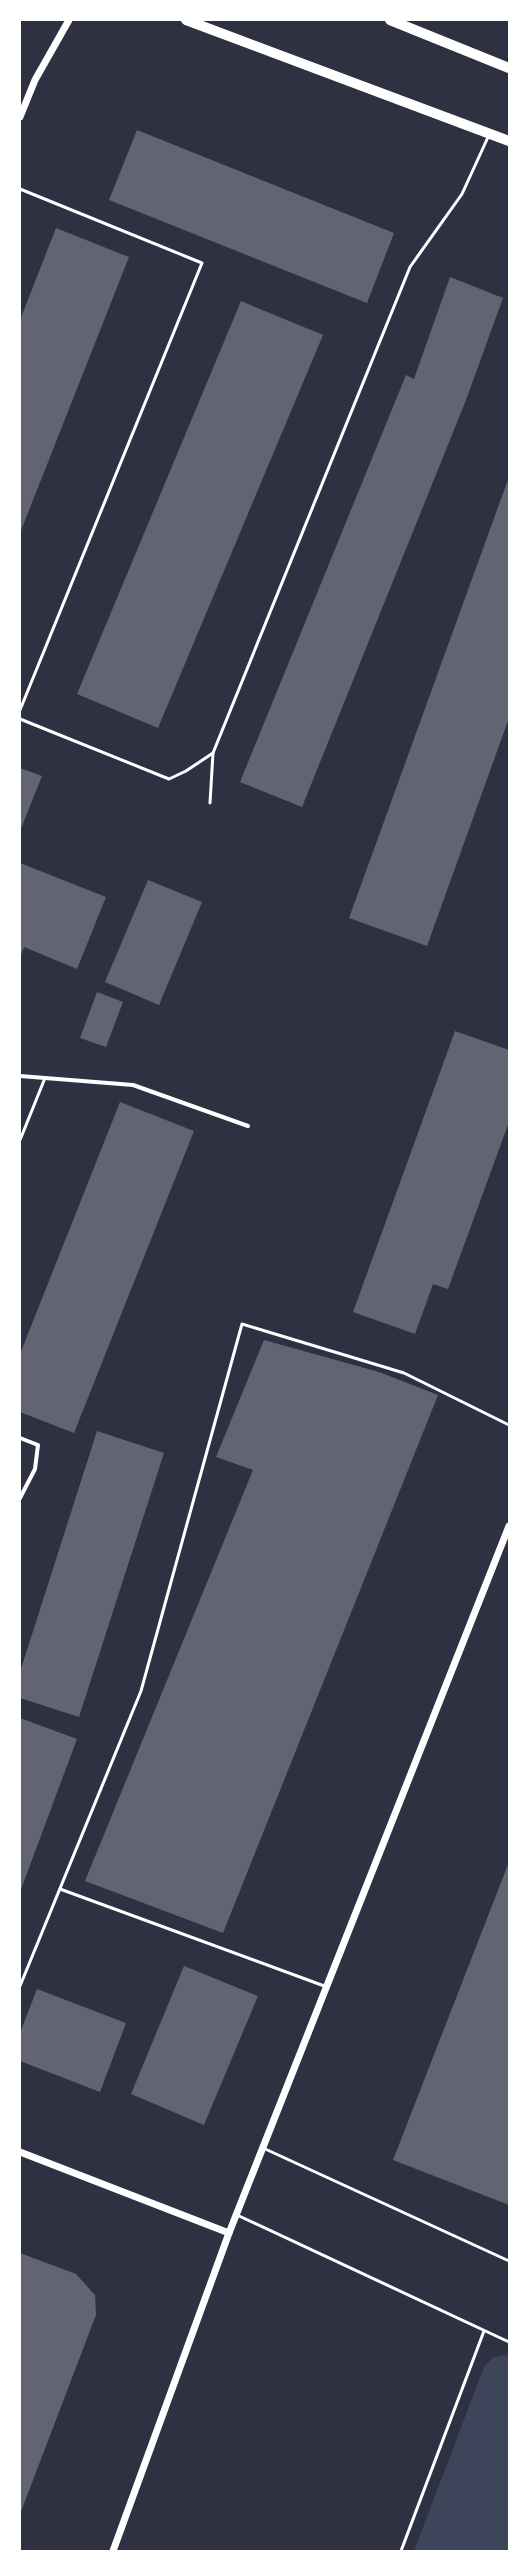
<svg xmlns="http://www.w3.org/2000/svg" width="529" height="2571" viewBox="0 0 529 2571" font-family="Overpass,sans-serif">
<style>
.green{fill:#3c4559}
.building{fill:#626471}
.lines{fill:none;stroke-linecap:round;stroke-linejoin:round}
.service{stroke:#fff;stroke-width:3}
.minor{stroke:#fff;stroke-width:4}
.tertiary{stroke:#fff;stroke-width:7}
.primary{stroke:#fff;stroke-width:10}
</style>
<rect width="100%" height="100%" fill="#2d3142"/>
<path class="green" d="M506,2355L509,2357V2551H414L484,2367L493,2357Z"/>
<g class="building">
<path d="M137,130L394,233L367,303L109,200Z"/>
<path d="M56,228L129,257L20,533V320Z"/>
<path d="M450,277L503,298L466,400L302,807L240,782L406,375L414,379Z"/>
<path d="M241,301L323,335L158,728L77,694Z"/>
<path d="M509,477V718L427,946L349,918Z"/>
<path d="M20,768L42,776L20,831Z"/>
<path d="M20,863L106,897L77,969L24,947L20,958Z"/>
<path d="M148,880L202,902L159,1005L105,982Z"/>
<path d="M97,992L123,1002L106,1047L80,1038Z"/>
<path d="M455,1031L509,1050V1122L448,1289L433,1284L415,1334L353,1312Z"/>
<path d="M120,1102L194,1131L74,1433L20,1412V1354Z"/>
<path d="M264,1340L379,1372L438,1395L223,1933L85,1881L253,1470L216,1457Z"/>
<path d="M97,1431L164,1453L79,1717L20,1698V1672Z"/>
<path d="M20,1718L77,1739L20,1892Z"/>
<path d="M509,1862V2205L393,2160Z"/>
<path d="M184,1966L258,1996L204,2125L131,2094Z"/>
<path d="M37,1989L126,2023L100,2092L20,2061V2033Z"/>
<path d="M20,2253L76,2274L95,2295L96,2315L20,2514Z"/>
</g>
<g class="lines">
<g class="service">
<path d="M20,189L202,263L20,710"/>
<path d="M20,719L169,779L186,771L213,753"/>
<path d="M210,803L213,753L410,267L462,194L489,135"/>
<path d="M20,1140L45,1078"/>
<path d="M60,1889L327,1987"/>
<path d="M20,1986L141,1691L242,1324L404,1373L509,1425"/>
<path d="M263,2148L509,2261"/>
<path d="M237,2215L509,2342"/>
<path d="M401,2551L484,2331"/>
</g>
<g class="minor">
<path d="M20,1076L133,1085L248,1126"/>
<path d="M20,1438L38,1445L35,1469L20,1498"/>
</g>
<g class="tertiary">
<path d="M20,117L35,80L69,20"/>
<path d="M20,2152L229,2233"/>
<path d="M113,2551L229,2233L509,1526"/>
</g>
<g class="primary">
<path d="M186,20L509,141"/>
<path d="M390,20L509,68"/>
</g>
</g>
<rect width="529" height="2571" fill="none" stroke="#ffffff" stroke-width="42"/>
</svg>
